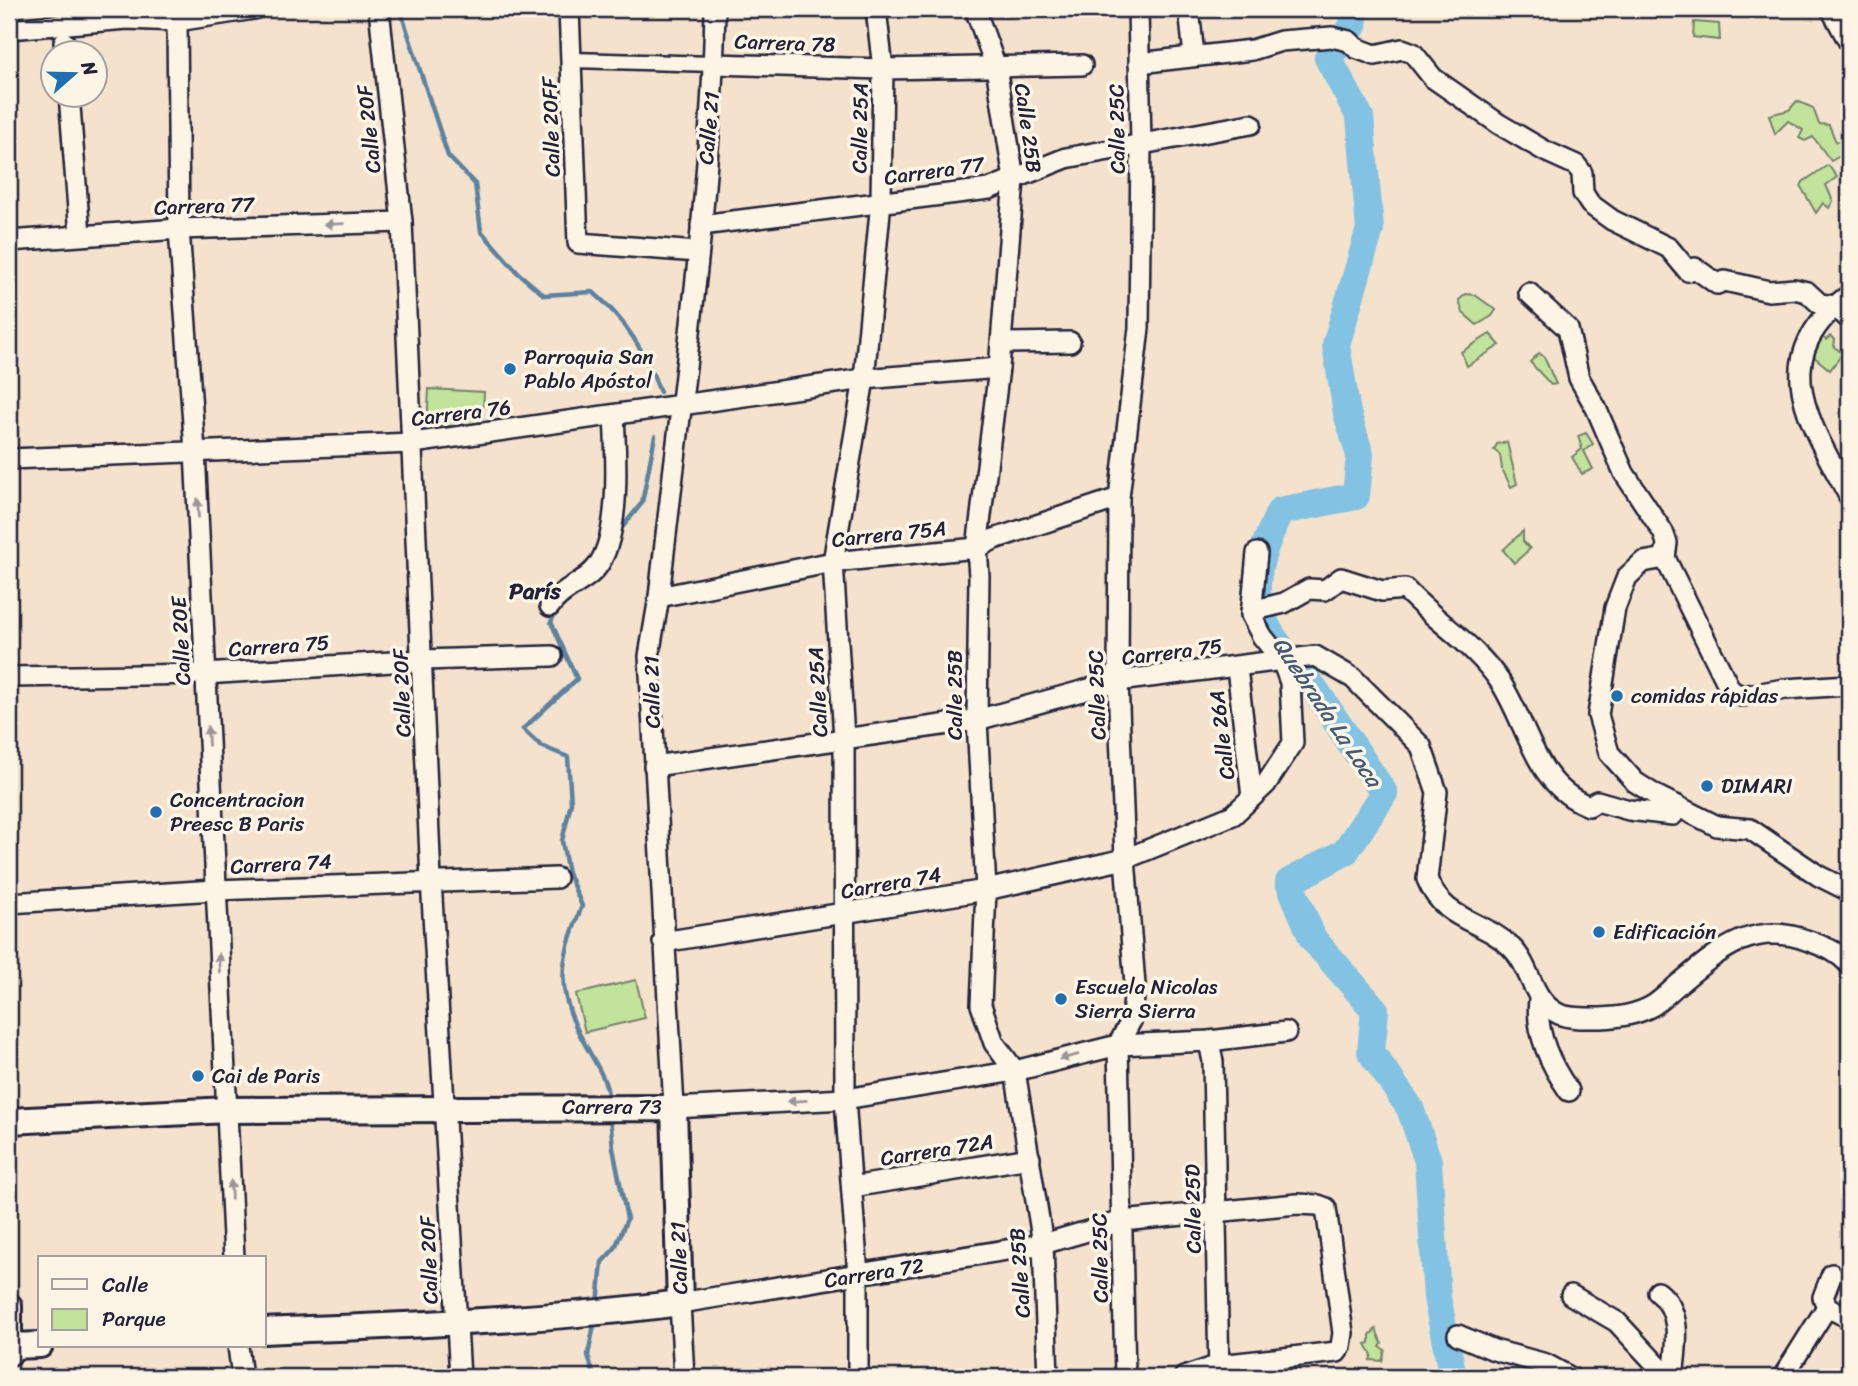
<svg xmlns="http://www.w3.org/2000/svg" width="1858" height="1386" viewBox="0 0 1858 1386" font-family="Sriracha,sans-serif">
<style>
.green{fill:#c2e39c;stroke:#72826c;stroke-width:2}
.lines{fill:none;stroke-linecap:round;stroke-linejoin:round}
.stream{stroke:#5c82a0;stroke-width:4.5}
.river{stroke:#82c2e3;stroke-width:28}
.pedestrian-casing{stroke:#22223b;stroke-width:19}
.minor-casing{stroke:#22223b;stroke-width:24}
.tertiary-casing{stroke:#22223b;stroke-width:30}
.pedestrian{stroke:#fcf5e5;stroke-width:14}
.minor{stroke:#fcf5e5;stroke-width:19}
.tertiary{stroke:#fcf5e5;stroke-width:24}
.oneway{fill:#9a9698}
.poi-dot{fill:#1f6fb2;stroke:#fcf5e5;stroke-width:2.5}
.labels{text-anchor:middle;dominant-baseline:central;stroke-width:7;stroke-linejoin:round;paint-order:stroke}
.street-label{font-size:21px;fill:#22223b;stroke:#fcf5e5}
.poi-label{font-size:21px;fill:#22223b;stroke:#fcf5e5;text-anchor:start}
.neighbourhood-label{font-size:23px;font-weight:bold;fill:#22223b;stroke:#fcf5e5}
.water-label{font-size:23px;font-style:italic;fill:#445a76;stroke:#fcf5e5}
</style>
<rect width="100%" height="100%" fill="#f4e2cc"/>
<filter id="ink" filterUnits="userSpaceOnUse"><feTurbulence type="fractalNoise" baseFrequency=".0143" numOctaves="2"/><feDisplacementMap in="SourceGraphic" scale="14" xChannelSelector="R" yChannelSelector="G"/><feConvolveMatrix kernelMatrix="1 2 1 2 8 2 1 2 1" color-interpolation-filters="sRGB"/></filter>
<g filter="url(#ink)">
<g class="green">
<path d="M1694,22L1719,24L1720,40L1693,37Z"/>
<path d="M1797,101L1813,108L1819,124L1829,125L1836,142L1847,139L1849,151L1831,161L1813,137L1805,141L1799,138L1803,130L1788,121L1775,134L1769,115L1789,110Z"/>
<path d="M1828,165L1837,177L1826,185L1833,201L1829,208L1823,203L1816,213L1801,187L1803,182Z"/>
<path d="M1466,294L1475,295L1496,310L1492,316L1477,325L1463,313L1459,300Z"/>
<path d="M1816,332L1826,340L1830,336L1835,340L1834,347L1843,353L1830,370L1806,350Z"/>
<path d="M1490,334L1500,345L1467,366L1461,352Z"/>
<path d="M1539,353L1544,357L1556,384L1551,385L1530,362Z"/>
<path d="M429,389L484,392L482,428L427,425Z"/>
<path d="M1586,433L1593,444L1584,451L1593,469L1582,474L1572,457L1582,449L1578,436Z"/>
<path d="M1507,442L1517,484L1511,487L1502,469L1500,455L1494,450L1497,444Z"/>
<path d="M1523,531V541L1530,549L1514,563L1503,550Z"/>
<path d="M636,980L645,1018L585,1032L576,994Z"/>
<path d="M1376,1329L1382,1344L1380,1347L1385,1350L1382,1361L1370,1360L1372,1355L1366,1344L1370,1343V1335Z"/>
</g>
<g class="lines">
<g class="stream">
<path d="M400,9L448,156L475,184L481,231L518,273L544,295L593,292C626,320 645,352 660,392"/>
<path d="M620,530L642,503L655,436"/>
<path d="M556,611L551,622L577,679L523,729L541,746L568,757L571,803L562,841L568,873L582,906C559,963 554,991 586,1046C596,1064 607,1080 609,1100"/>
<path d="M598,1304L602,1262L615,1248L627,1219L613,1148L610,1116"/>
<path d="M594,1377L588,1355L595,1320"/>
</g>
<path class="river" d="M1355,9L1353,26L1328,58L1360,117L1370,229L1336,345L1347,413L1360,455L1356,496L1280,511C1269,535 1257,561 1257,588C1257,633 1295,661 1318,694C1340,727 1362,760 1384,793L1345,852L1289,882L1313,939L1375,1010L1371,1052L1410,1108L1428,1161L1437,1297L1453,1377"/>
<g class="pedestrian-casing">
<path id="pedestrian" d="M572,60L714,64"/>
</g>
<g class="minor-casing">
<g id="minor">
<path d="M379,9L402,222L431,880L460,1377"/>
<path d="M569,9L578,243L698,252"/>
<path d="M715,9C711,205 680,402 659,597L649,656L674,1108L845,1099L1015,1071L1118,1045L1209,1041L1286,1032"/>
<path d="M975,9L996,67L1014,179L999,368L977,548L979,576L977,720L986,890L981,1005L994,1043L1015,1071L1043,1244L1048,1377"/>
<path d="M1189,9L1194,56"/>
<path d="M1831,9L1849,42"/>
<path d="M177,21L179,229L195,451L234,1258"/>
<path d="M9,29L127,19L177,21L254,9"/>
<path d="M64,42L65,52"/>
<path d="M1139,63L1252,50L1281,41L1332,37L1349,41L1356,48L1375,55L1402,49L1413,53L1433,78L1499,124L1545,151L1576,165L1582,173L1583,193L1590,204L1612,220L1669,248L1688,271L1695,268L1717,284L1725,281L1769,291L1794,289L1807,292L1820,304L1835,306L1849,319"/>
<path d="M714,64L883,69L1082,65"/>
<path d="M69,94L80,235"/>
<path d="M701,225L989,189L1066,158L1251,124"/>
<path d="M9,241L179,229L402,222"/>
<path d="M1529,293L1568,329L1579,378L1596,408L1624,473L1663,532L1667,543L1665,558"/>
<path d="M1849,295C1764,358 1809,421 1849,496"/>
<path d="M1001,343L1070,342"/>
<path d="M9,459L413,443L864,379L999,368"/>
<path d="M659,597L833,562L977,548L994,539L1119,498"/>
<path d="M550,606C562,587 587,583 599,564C621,530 616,455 614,415"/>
<path d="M1251,611L1284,603L1309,589L1325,590L1341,578L1382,591L1405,589C1436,622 1475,644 1501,683C1529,727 1535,786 1589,806L1597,801L1629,810L1673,815L1676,805"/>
<path d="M1237,668L1252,797"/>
<path d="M9,677L205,674L423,660L552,656"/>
<path d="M1849,685L1785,689L1742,696L1731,691L1665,558L1643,562L1627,577L1615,608L1598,715L1609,753L1635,782L1657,796L1717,826L1750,829L1819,876L1849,891"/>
<path d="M654,766L977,720L1118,681L1315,656L1353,678L1421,746L1437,792L1427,879C1444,922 1482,919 1511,947C1532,967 1530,1000 1559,1014C1570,1019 1589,1018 1601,1018C1619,1017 1636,1015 1652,1006C1662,1000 1671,990 1681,982C1721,949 1754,920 1809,941C1825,947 1837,951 1849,964"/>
<path d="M9,903L215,890L556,878"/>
<path d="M663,942L986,890L1125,859L1233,815L1266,784L1293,743L1290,682L1282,661L1262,636L1251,615L1257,553"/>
<path d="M1539,1000C1535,1033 1550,1064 1569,1091"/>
<path d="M1209,1041L1213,1062L1219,1376"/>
<path d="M852,1187L1030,1158"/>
<path d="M1658,1292C1684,1312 1676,1348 1673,1377"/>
<path d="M1571,1295L1617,1322L1668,1377"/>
<path d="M1827,1307L1823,1297L1832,1274"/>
<path d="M1458,1335L1494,1350L1546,1364L1570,1377"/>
<path d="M238,1346L242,1377"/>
<path d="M684,1377L680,1303L1043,1244L1122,1221L1297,1204L1318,1205L1326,1208L1343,1333L1341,1346L1337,1352L1219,1365L1184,1377"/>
<path d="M858,1377V1276L845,1099L844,738L833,562L864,379L881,201L883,69L876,9"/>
<path d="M1125,1377L1118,1045L1132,1019L1135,985L1125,859L1118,681L1119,498L1139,328L1141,143L1138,9"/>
<path d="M1783,1377L1827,1307L1849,1318"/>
</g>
</g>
<g class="tertiary-casing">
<g id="tertiary">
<path d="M9,1121L228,1110L674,1108L680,1303C542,1321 403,1325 264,1331"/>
<path d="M9,1306V1353"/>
<path d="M10,1346L40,1345"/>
</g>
</g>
<use href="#pedestrian" class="pedestrian"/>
<use href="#minor" class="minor"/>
<use href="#tertiary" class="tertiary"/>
</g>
<defs><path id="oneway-solid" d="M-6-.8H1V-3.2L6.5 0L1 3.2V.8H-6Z" transform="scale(1.75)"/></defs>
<g class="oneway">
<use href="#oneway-solid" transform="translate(334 224) rotate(178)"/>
<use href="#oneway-solid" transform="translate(198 508) rotate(-93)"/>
<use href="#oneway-solid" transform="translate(208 736) rotate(-93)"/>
<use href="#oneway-solid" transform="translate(219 963) rotate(-93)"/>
<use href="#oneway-solid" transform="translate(1069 1057) rotate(166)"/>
<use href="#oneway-solid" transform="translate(797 1101) rotate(177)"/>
<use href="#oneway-solid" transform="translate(231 1190) rotate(-92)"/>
</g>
</g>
<g class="poi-dot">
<circle cx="510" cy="369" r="7"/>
<circle cx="1617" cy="696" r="7"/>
<circle cx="1707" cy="786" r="7"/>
<circle cx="156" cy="812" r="7"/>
<circle cx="1599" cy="932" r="7"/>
<circle cx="1061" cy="999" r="7"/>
<circle cx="198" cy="1076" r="7"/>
</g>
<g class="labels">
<g class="street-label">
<text transform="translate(785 43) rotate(2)">Carrera 78</text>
<text transform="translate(551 127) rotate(-92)">Calle 20FF</text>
<text transform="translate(709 128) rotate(-85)">Calle 21</text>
<text transform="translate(860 128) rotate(-89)">Calle 25A</text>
<text transform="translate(1028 128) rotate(82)">Calle 25B</text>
<text transform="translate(369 129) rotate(-96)">Calle 20F</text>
<text transform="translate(1117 129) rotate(-91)">Calle 25C</text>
<text transform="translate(934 171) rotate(-8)">Carrera 77</text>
<text transform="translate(204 206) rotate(-2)">Carrera 77</text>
<text transform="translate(461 413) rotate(-7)">Carrera 76</text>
<text transform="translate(889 534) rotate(-6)">Carrera 75A</text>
<text transform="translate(181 641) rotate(-93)">Calle 20E</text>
<text transform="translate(279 646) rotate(-4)">Carrera 75</text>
<text transform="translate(1172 652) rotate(-7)">Carrera 75</text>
<text transform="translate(652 692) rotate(-91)">Calle 21</text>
<text transform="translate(818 692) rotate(-93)">Calle 25A</text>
<text transform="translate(402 693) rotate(-92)">Calle 20F</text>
<text transform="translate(955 695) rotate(-90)">Calle 25B</text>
<text transform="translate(1097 695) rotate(-92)">Calle 25C</text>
<text transform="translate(1222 735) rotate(-97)">Calle 26A</text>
<text transform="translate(281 864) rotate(-3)">Carrera 74</text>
<text transform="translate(891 883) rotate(-10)">Carrera 74</text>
<text x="612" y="1107">Carrera 73</text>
<text transform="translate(937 1150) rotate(-9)">Carrera 72A</text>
<text transform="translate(1193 1209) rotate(-91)">Calle 25D</text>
<text transform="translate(679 1258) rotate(-92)">Calle 21</text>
<text transform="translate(1100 1258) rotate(-91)">Calle 25C</text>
<text transform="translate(429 1260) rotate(-92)">Calle 20F</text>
<text transform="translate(874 1273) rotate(-9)">Carrera 72</text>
<text transform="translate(1020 1273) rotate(-94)">Calle 25B</text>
</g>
<g class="poi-label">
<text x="524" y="357">Parroquia San<tspan x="524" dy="24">Pablo Apóstol</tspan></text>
<text x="1631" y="696">comidas rápidas</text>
<text x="1721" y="786">DIMARI</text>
<text x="170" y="800">Concentracion<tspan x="170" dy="24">Preesc B Paris</tspan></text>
<text x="1613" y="932">Edificación</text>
<text x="1075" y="987">Escuela Nicolas<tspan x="1075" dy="24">Sierra Sierra</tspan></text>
<text x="212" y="1076">Cai de Paris</text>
</g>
<g class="neighbourhood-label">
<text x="535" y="591">París</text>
</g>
<g class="water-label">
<text transform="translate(1327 712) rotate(56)">Quebrada La Loca</text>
</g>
</g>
<rect width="1858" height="1386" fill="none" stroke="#fcf5e5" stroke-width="35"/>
<rect x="18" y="18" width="1823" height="1351" fill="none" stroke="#22223b" stroke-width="2.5" filter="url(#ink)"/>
<rect x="38" y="1256" width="228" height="91" fill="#fcf5e5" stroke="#a5a1a1" stroke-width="2"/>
<rect x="52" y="1279" width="35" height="10" fill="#fcf5e5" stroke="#a5a1a1" stroke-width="2"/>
<text x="102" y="1292" font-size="21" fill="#22223b">Calle</text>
<rect x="52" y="1309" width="35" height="21" fill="#c2e39c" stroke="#a5a1a1" stroke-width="2"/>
<text x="102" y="1326" font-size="21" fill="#22223b">Parque</text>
<g transform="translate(74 74) rotate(70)"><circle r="33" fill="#fcf5e5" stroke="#a5a1a1" stroke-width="2"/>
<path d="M0-5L12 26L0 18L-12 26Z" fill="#1f6fb2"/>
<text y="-10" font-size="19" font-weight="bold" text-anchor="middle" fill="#22223b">N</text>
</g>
</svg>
